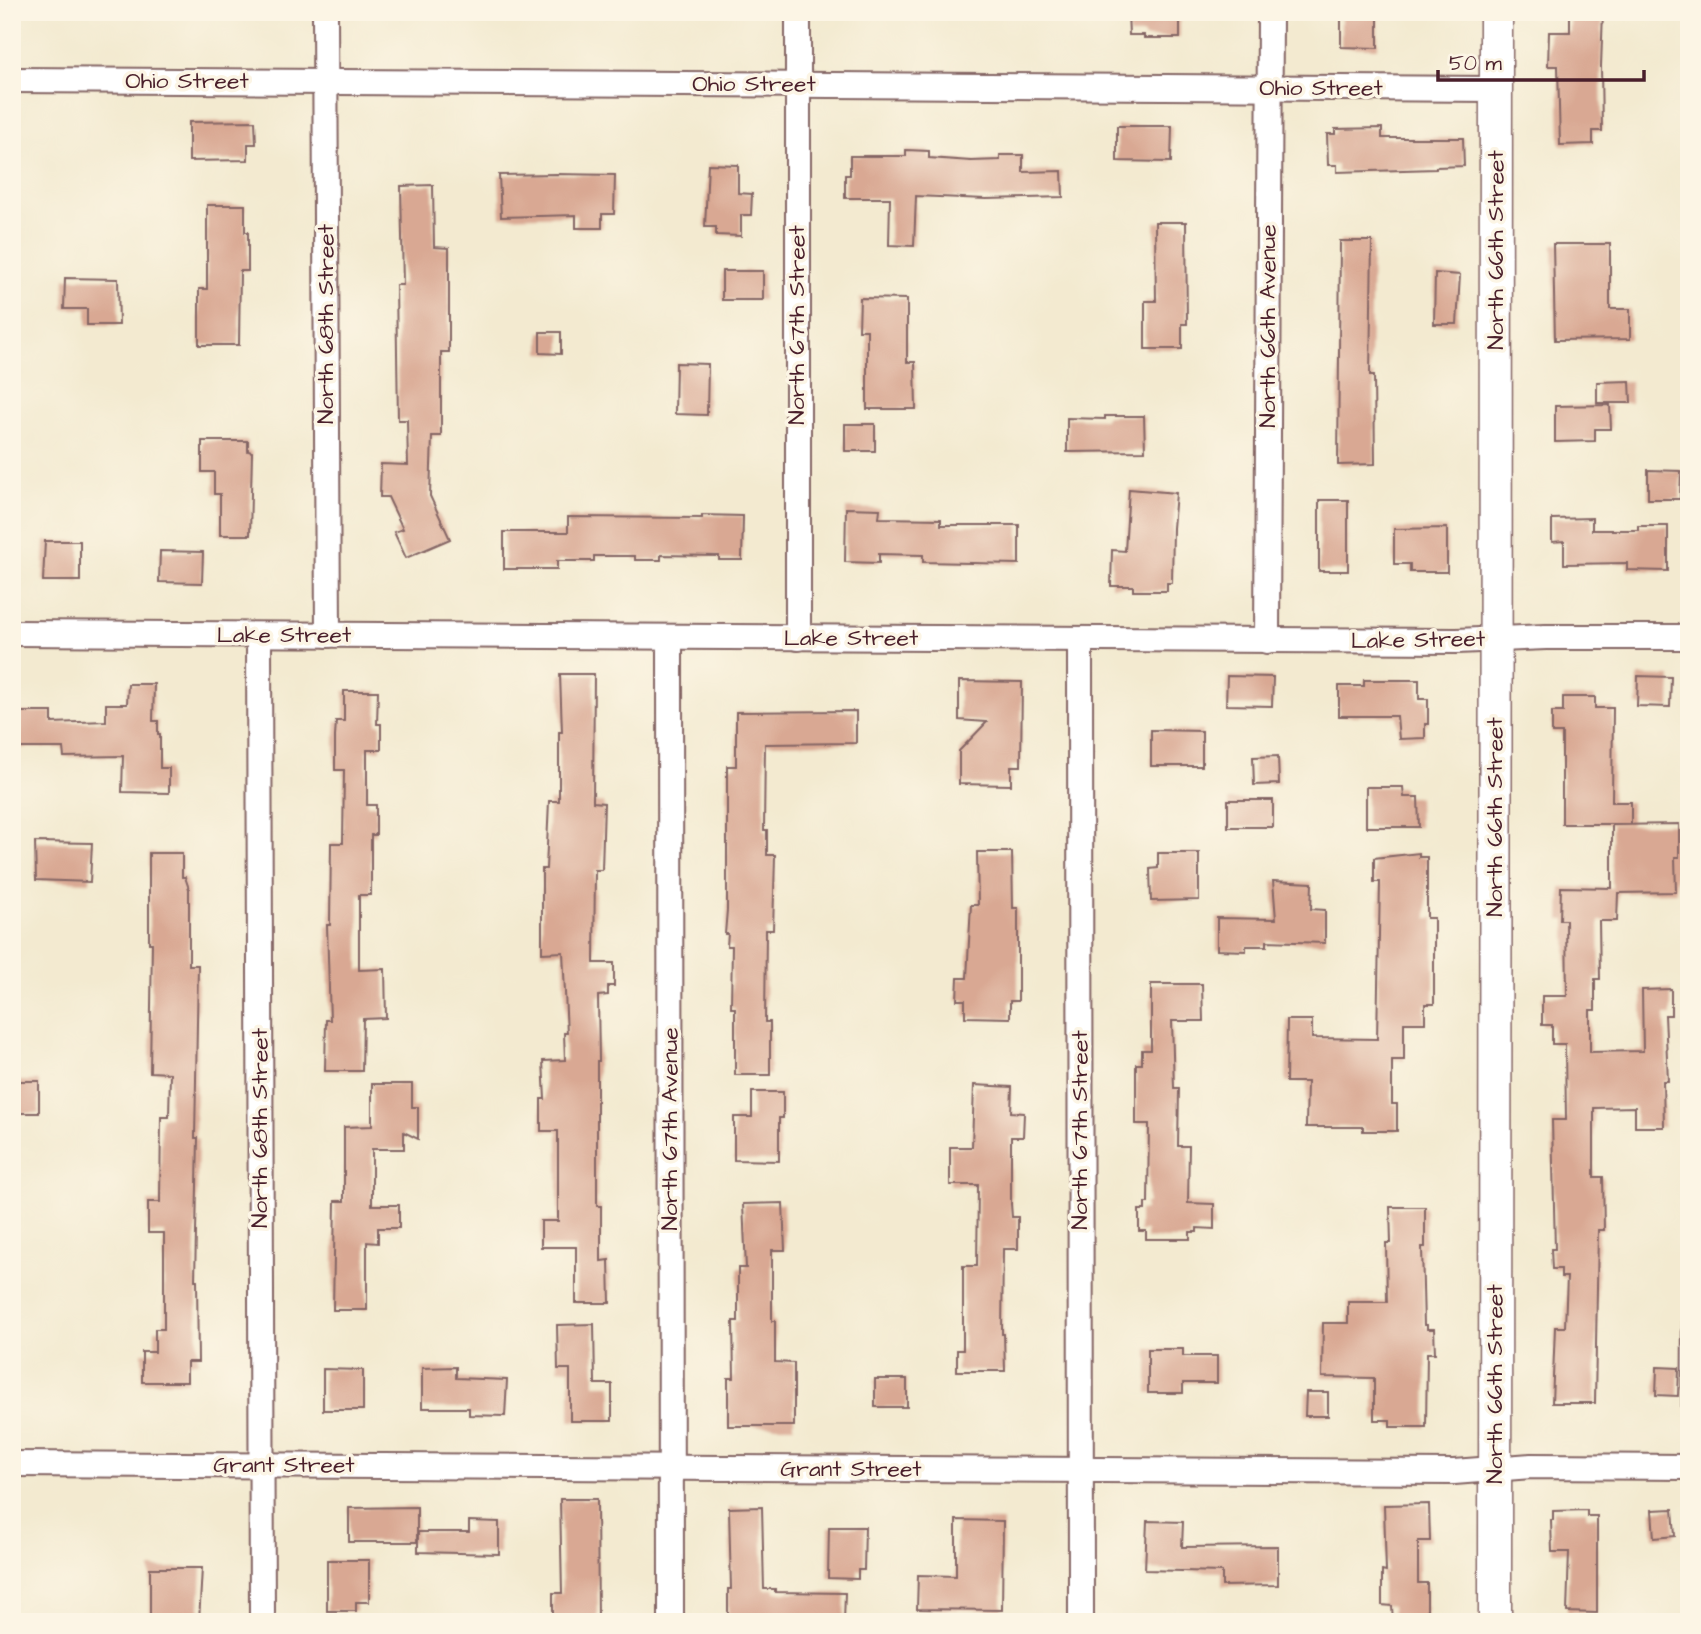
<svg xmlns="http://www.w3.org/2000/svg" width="1701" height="1634" viewBox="0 0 1701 1634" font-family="'Architects Daughter',sans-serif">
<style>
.building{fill:#d9a893}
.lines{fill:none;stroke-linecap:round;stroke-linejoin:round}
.service-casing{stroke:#856665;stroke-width:16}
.minor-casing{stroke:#856665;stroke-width:28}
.tertiary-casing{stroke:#856665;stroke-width:35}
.service{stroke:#fff;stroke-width:12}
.minor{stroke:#fff;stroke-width:24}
.tertiary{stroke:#fff;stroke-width:32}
.labels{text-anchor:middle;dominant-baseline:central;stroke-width:7;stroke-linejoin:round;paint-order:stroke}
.street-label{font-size:23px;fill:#4a1f2b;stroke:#fcf5e5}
</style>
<rect width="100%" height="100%" fill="#fcf5e5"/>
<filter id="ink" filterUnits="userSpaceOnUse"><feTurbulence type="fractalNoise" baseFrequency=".0143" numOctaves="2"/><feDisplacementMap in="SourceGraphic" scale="14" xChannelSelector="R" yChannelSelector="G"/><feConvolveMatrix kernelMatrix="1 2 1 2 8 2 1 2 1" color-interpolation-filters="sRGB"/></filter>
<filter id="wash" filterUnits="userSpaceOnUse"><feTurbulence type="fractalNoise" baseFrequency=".00686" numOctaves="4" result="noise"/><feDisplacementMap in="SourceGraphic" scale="28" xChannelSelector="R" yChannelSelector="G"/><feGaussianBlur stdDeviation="1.57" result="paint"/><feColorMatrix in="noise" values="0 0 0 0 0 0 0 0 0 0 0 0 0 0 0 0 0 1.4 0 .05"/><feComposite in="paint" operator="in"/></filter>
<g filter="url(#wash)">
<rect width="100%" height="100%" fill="#f3ead0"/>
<g id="blocks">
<g class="building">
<path d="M1128,12H1180V38H1144V35H1129Z"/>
<path d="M1341,12H1378V48L1341,47Z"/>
<path d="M1570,12H1603L1601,66L1602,131H1593V144L1560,145L1558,66H1548L1549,32H1570Z"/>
<path d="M255,121L256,144H248V160L189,161V122Z"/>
<path d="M1117,126H1172L1171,162L1117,161Z"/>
<path d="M1382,128V138H1463L1464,166L1436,167V169L1337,172V165H1328L1327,134H1335V129Z"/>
<path d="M906,150L929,151V158L971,161L1000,160V155H1023V172L1062,171L1063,197L986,199L916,196L914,246L889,245L890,198H845V175H850V156H906Z"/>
<path d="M708,164L738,165V193L752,194L751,215H741V236L716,235V227H705Z"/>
<path d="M556,174L615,175L614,214H602V228H576V215L501,217L499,175Z"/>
<path d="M433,185L434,247L449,248V352H441V436H432L430,496L450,539L406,558L394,532L403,529L388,497H380L381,464L408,465L407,420H398L396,285H403L401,186Z"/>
<path d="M207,205H245V232H248V271H240L239,345H199V289H207Z"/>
<path d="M1155,222H1186L1187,324H1182V349H1145V301H1156Z"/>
<path d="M1340,241H1372L1370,375H1374L1375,464L1338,465Z"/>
<path d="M1553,244H1610V309H1630V339L1555,340Z"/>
<rect x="722" y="271" width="41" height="29"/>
<path d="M1435,273L1460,275L1457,324H1434Z"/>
<path d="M65,278L118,279L119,325H87V309H64Z"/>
<path d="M860,298L907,299V362H915L916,409H867V330H859Z"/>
<path d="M540,332H561V354L540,353Z"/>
<path d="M676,363L708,364L707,415L675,414Z"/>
<path d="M1630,381L1631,403H1597V382Z"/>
<path d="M1610,405L1611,429H1595V441L1555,442V406Z"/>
<path d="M1105,416H1144L1145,451L1067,452V418L1105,419Z"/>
<rect x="845" y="424" width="30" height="27"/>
<path d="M202,441H248V451L252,452L250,535H220V494H214V472H202Z"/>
<path d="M1648,470L1681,471L1680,499H1648Z"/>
<path d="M1129,489L1176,493L1173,528L1172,583H1167V591H1133V586H1111L1112,550L1125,551Z"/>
<rect x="1319" y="500" width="29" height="71"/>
<path d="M846,508L880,509L879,518L941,519V525H1019V564L923,562V555L879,554V563L845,562Z"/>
<path d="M702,515L743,516L742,560H719V556L661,555V560H635V556H594V561H557V569H504V532H568V517L702,518Z"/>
<path d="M1592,518V530H1638V526H1668V571L1627,570V563L1564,564V541L1552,542V519Z"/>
<path d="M1447,528V572H1410V564H1394V529Z"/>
<path d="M45,541H80V581H43Z"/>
<path d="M160,551L203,552L202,583L159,582Z"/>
<path d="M560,674H594L593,802L604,803L602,870H595L594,963H614V986H608V995L598,996L599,1061H597V1206H601V1261L609,1260L610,1303H576V1247H541V1221H558V1131H541V1099H545L543,1061L565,1060L564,1033H567L563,952L542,953V869H546L549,801H559V732H562Z"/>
<path d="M1227,676L1273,677L1272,706L1226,705Z"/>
<path d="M1638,676L1671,677L1670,707L1637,706Z"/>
<path d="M1364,680H1419V699H1428V724H1425V738L1399,739L1397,716H1339V686H1364Z"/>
<path d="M959,681L1022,682L1021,766H1011V785L959,784V751L987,722L959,720Z"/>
<path d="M128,684H154L153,721H158V734H160V768H169V793L122,792L123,756L64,757L63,748H20V712H52V723L106,721V704H127Z"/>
<path d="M344,691H378L377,724H381V750H367V805H376V835H371V895H359V970L385,969L386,1018L363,1019L362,1071H325L326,1020H330L327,925H330L331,843H343L344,770H335V737L336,721H344Z"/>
<path d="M1563,697H1595V708H1613L1612,802H1631V824H1562V733H1552V712H1563Z"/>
<path d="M856,711V743L765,744L764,830H767V855H775L773,930H766L765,1022H770V1075H735V1008H731L732,946H727L728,934H725L727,910V766H736V712Z"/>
<path d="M1151,730L1202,731V766H1151Z"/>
<path d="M1278,756L1279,784L1254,785L1253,757Z"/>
<path d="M1366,787H1403L1404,797H1418L1419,827H1366Z"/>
<rect x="1228" y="800" width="45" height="27"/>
<path d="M1679,824V857H1675L1676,892L1618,893L1617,921H1599L1600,979H1595V1010H1590V1052L1643,1051L1642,990L1671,989V1015H1665L1668,1081H1663L1664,1127H1635V1107L1594,1108V1177H1603L1604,1230H1598L1595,1403H1552L1555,1327H1565L1567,1277H1561V1269H1552L1551,1249H1555L1552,1120H1566L1565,1044H1552V1025H1542V996H1567L1566,920H1560L1561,887L1612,888V825Z"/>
<path d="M35,842L92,843L90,882L36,880Z"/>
<path d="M977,852H1012L1013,908H1018V1001H1010V1018L965,1017V1000H957L958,978H967L971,905H978Z"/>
<path d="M149,853H182V877H185L189,889V965H198L195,1138H198L195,1280H197L198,1362H187V1382H142V1352H155V1329H164V1233H148V1202H160L161,1117H169L170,1073L150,1072L152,943H149Z"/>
<path d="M1158,853H1199V900L1151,901L1150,869L1158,868Z"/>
<path d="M1419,853V857H1427V918H1434V1004H1425V1023H1404V1060H1392V1104H1397V1131H1363V1127H1306L1307,1082H1286L1287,1020H1312V1038L1377,1039L1380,882H1374V858Z"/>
<path d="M1273,881L1312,883L1311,909L1325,910V943L1267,941V946H1246V951L1217,950V918L1276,919Z"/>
<path d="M1151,984H1202L1203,1021H1172L1174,1088H1179L1178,1146H1189L1188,1203L1214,1204V1229L1197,1228V1232H1190V1239H1146V1231H1139V1210H1145V1203H1148L1149,1124H1136V1064H1142V1050H1151Z"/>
<rect x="12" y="1081" width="27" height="32"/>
<path d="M372,1084H412V1107H418V1139L404,1132V1149H372V1205H399V1228H378V1243L367,1242V1310H333L335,1201H344V1127L372,1126Z"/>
<path d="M974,1085L1012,1087L1011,1112L1024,1113L1023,1137H1011V1204L1012,1217H1018V1249H1003L1002,1334H1004L1005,1371H957V1350H963V1266H977L978,1185H950V1147H972Z"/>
<path d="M752,1092H783V1118H779V1161L734,1160V1117H752Z"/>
<path d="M783,1203L785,1250H772V1321H775V1362L794,1363V1426H728V1378H734L733,1321H738V1268H746L743,1204Z"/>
<path d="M1390,1207H1425V1247H1422L1424,1325H1427V1329H1434L1435,1353H1427L1426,1427H1390V1420H1374V1378L1322,1377L1323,1323H1348V1302H1387L1386,1243H1391Z"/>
<path d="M594,1324L595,1384H612V1421H570V1369H558L557,1325Z"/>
<path d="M1148,1349H1183V1356H1217V1383H1183V1393H1148Z"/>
<path d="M456,1367V1378L507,1380L505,1416L469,1415V1408H422V1368Z"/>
<path d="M1657,1367L1679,1368L1678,1396L1656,1395Z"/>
<path d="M323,1369L363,1370V1410H323Z"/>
<rect x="875" y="1379" width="32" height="28"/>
<path d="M1306,1392H1328V1416H1305Z"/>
<path d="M560,1499H597L598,1622H553V1593H562Z"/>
<path d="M1429,1504L1430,1541H1418V1583H1427V1622H1393L1392,1606L1382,1605V1571L1386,1572L1384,1505Z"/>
<path d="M417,1507V1542H349V1508Z"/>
<path d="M762,1507L764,1589H775V1592L845,1593L844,1622H728V1589H731L729,1508Z"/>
<path d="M1673,1509L1675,1536L1654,1538L1652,1510Z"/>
<path d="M1587,1510V1516H1597V1613L1567,1612L1569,1552H1552L1551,1520H1553V1511Z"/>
<path d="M956,1520L1003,1521L1002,1610L917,1609L918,1575L956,1576Z"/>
<path d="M469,1521L499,1522V1554L418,1552V1532H469Z"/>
<path d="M1147,1521L1183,1522L1182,1547L1278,1546V1585L1222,1586V1572L1145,1570Z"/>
<path d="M829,1527H865L864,1570H858V1579L828,1578Z"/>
<path d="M327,1560H369V1602H356V1611H327Z"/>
<path d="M150,1568H202L199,1622H150Z"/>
</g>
</g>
</g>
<g filter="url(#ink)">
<use href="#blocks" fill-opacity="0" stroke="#856665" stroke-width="2"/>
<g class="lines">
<g class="service-casing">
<path id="service" d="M1688,1467L1689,1307"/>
</g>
<g class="minor-casing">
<g id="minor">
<path d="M325,12L328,635"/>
<path d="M12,80L1496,89"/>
<path d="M12,633L1457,641L1546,637H1689"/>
<path d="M259,635L262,1622"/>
<path d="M670,637L671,1622"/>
<path d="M798,638V12"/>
<path d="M1080,639L1081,1622"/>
<path d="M1267,641L1270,12"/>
<path d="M12,1464L1454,1472L1531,1466L1689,1467"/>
</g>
</g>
<g class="tertiary-casing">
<path id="tertiary" d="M1495,1622L1496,12"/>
</g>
<use href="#service" class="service"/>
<use href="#minor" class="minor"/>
<use href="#tertiary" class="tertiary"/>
</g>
</g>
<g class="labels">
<g class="street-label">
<text x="187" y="81">Ohio Street</text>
<text x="754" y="84">Ohio Street</text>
<text x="1321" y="88">Ohio Street</text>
<text transform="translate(1496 250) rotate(-90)">North 66th Street</text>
<text transform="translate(326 324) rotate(-90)">North 68th Street</text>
<text transform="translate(797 325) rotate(-90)">North 67th Street</text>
<text transform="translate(1268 326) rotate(-90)">North 66th Avenue</text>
<text x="284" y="635">Lake Street</text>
<text x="851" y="638">Lake Street</text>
<text transform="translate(1418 640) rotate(-1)">Lake Street</text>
<text transform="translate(1495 817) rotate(-90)">North 66th Street</text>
<text transform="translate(260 1128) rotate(-90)">North 68th Street</text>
<text transform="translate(670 1129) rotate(-90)">North 67th Avenue</text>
<text transform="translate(1080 1130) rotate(-90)">North 67th Street</text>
<text transform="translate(1495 1384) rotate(-90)">North 66th Street</text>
<text x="284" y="1465">Grant Street</text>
<text x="851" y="1469">Grant Street</text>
</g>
</g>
<rect width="1701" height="1634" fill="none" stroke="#fcf5e5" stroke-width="42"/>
<path d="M1438 70v10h206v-10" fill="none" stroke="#4a1f2b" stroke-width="3.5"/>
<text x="1449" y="70" font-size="21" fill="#4a1f2b" stroke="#fcf5e5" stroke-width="5" paint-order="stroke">50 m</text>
</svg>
